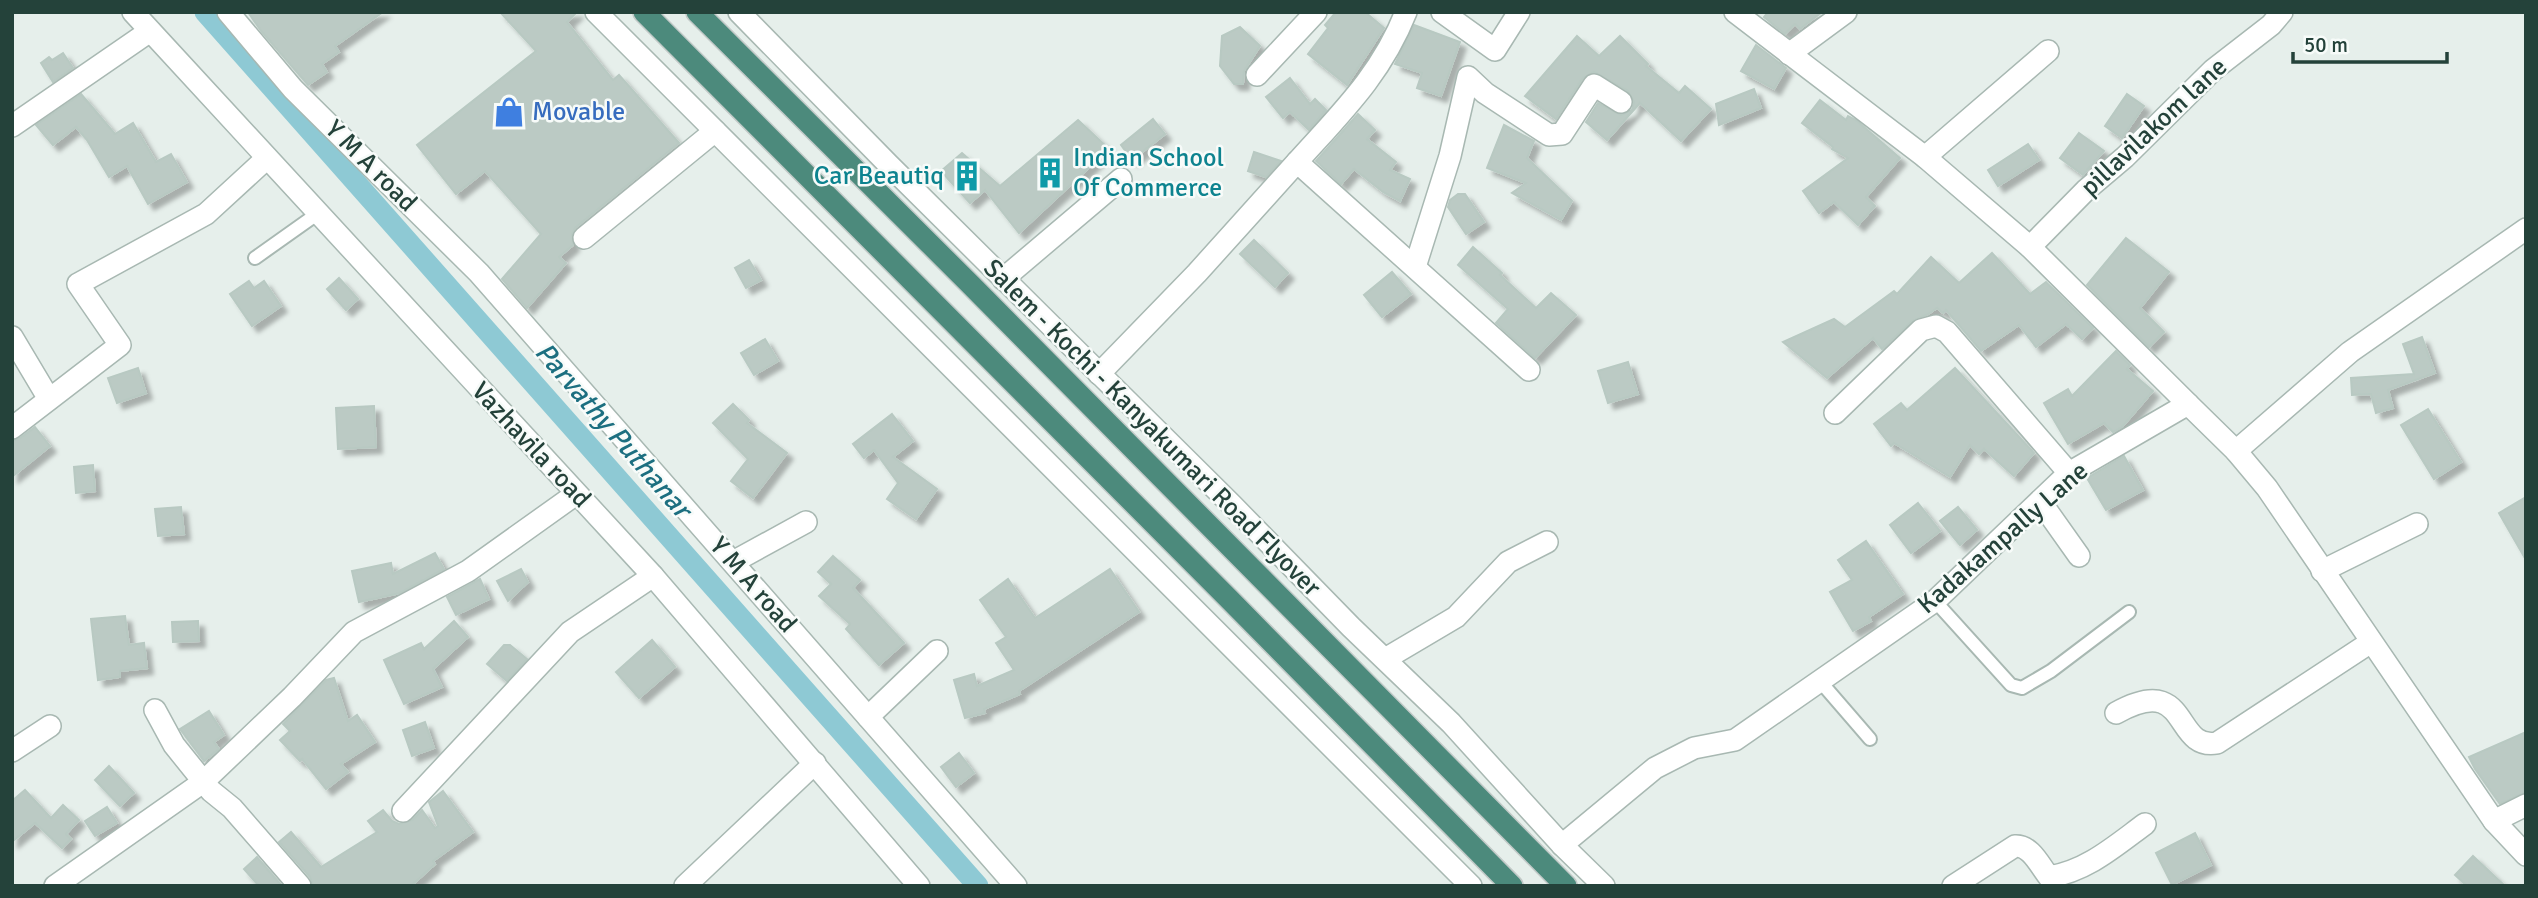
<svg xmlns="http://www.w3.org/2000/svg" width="2538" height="898" viewBox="0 0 2538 898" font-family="Signika,sans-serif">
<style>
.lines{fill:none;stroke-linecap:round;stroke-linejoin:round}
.canal{stroke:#8ec9d4;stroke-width:21}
.building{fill:#bbcac4;stroke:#b8c9c2;stroke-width:2;filter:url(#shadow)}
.service-casing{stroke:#a8b8b2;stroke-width:16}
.minor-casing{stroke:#a8b8b2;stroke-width:24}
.tertiary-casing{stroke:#a8b8b2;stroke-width:24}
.trunk-casing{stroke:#c2cac8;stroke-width:24}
.service{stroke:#fff;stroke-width:12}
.minor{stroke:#fff;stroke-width:21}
.tertiary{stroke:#fff;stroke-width:21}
.trunk{stroke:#4c8a7c;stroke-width:21}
.labels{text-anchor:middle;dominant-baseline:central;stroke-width:5;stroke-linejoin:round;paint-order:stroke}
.shop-label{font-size:26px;fill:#366cbe;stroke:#f7fbf9;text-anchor:start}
.street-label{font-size:26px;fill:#24423a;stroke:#f7fbf9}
.culture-label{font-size:26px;fill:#0d838f;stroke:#f7fbf9;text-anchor:start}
.water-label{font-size:28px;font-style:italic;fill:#1c6f80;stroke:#f7fbf9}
</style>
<defs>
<filter id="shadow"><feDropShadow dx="6" dy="6" stdDeviation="2" flood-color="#0004"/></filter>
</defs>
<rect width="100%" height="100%" fill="#e6efeb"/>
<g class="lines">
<path class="canal" d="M205,12L978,886"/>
</g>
<g class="building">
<path d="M248,12H383L335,46L339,52L322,64L327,72L308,85L261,31Z"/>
<path d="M500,12H577L567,22L613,80L619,75L679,143L575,228L572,234L573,245L559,257L566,263L527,308L502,279L541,234L485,171L456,194L417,145L536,51Z"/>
<path d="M1336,12H1365L1384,28L1347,85L1308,54L1328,28L1325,25Z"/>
<path d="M1768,12H1822L1800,29L1795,24L1785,34L1764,17Z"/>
<path d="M1414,25L1460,42L1441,96L1417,88L1422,73L1395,64Z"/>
<path d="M1240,27L1260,46L1244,71L1243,84H1234L1220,66L1222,36Z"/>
<path d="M1577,36L1599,56L1620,36L1648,64L1646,66L1679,93L1685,86L1711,109L1681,141L1640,103L1607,140L1586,122L1598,103L1621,115L1632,110L1634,102L1628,91L1594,72L1583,78L1556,119L1525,96Z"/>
<path d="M1756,45L1786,68L1774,89L1741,71Z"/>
<path d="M63,53L73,68L53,82L41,63L49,57L52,60Z"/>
<path d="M1290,78L1310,104L1315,99L1326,110L1309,130L1290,112L1283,118L1266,97Z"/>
<path d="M1754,89L1761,108L1719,125L1716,104Z"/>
<path d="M81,94L115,134L133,123L156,162L171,154L187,182L148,204L127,166L109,177L87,140L76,127L53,145L36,125Z"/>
<path d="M2127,94L2144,106L2122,138L2105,126Z"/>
<path d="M1820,100L1846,120L1848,116L1856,120L1900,158L1866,197L1875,206L1858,225L1834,202L1819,213L1803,191L1848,158L1832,149L1833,147L1802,123Z"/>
<path d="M1358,114L1375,130L1367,139L1396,162L1390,170L1410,179L1400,201L1383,192L1354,169L1341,184L1316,161Z"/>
<path d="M1153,119L1165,134L1132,160L1121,145Z"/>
<path d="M1078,120L1109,149L1019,233L985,190L970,203L941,171L962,153L1000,186Z"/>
<path d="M1504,125L1534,141L1527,158L1572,201L1561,220L1512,193L1526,183L1487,168Z"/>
<path d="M2079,133L2104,151L2083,175L2060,158Z"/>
<path d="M2028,144L2039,160L1998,186L1988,170Z"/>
<path d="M1254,152L1281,161L1266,177L1248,171Z"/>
<path d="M1458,194H1465L1484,222L1466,234L1448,207L1450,200Z"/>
<path d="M2126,238L2169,272L2140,308L2164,332L2149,347L2087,285Z"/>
<path d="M1254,240L1288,273L1275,287L1240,254Z"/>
<path d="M1473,247L1502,273L1500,275L1536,308L1551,293L1576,315L1535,358L1496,323L1508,309L1458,265Z"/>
<path d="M1992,253L2030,294L2046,282L2093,328L2082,339L2066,324L2036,347L2019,325L1981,351L1946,310L1943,313L1937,308L1928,314L1912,321L1882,349L1873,338L1827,378L1783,342L1834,319L1845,327L1894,291L1897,294L1931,257L1959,283Z"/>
<path d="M749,260L761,280L746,288L735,268Z"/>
<path d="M1392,272L1411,294L1382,317L1364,295Z"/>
<path d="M339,278L358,299L346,310L327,289Z"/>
<path d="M249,281L254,288L264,281L281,306L252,326L230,294Z"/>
<path d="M2422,337L2435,373L2388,390L2393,408L2376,413L2371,394L2352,395L2351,378L2414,374L2403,344Z"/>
<path d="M765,339L778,361L754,375L741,353Z"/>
<path d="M2116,351L2130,365L2127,369L2153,391L2122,427L2113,432L2104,423L2068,444L2044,403L2068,389L2072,396Z"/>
<path d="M1628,362L1638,394L1608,403L1598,371Z"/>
<path d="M138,368L146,393L117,403L108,378Z"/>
<path d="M1955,368L2034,453L2014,476L1984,449L1979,454L1970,445L1950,477L1894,443L1891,446L1874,424L1901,403L1907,410Z"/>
<path d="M733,404L749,420L747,423L787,453L753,498L731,481L748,459L713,423Z"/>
<path d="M374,406L376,447L338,449L336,408Z"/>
<path d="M2428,409L2461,462L2434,479L2401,425Z"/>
<path d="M892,414L913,441L893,457L937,489L916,519L887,499L898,483L874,450L864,458L853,444Z"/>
<path d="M35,427L50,446L12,477V441L20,438Z"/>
<path d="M2124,456L2143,490L2106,510L2087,478Z"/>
<path d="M93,465L95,491L76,493L74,467Z"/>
<path d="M2526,497V560L2499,513Z"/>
<path d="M1918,503L1940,531L1911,553L1890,525Z"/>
<path d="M181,507L184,534L158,536L155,509Z"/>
<path d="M1958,507L1977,530L1960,545L1940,521Z"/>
<path d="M1866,541L1903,594L1869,617L1871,621L1853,631L1830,592L1852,580L1838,560Z"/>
<path d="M435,553L444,569L400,593L359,602L352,571L391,563L393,574Z"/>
<path d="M833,556L860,580L853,588L904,643L879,665L846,629L850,624L819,596L831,584L818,572Z"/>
<path d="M521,569L528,582L508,601L497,581Z"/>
<path d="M1110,569L1139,612L1019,691L1020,694L984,709L985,713L965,718L954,680L974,674L977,686L1014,670L996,643L1006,637L980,600L1008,579L1035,618Z"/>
<path d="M480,579L489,599L456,615L447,597Z"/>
<path d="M125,616L129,645L144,643L147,668L120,671V677L98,680L91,619Z"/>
<path d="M198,621L199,641L173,642L172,622Z"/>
<path d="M454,621L468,637L433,669L442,687L404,704L384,660L421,643L424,649Z"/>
<path d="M652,640L675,667L639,698L616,672Z"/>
<path d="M504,645H510L527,659L507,681L487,664Z"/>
<path d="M334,678L348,721L357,715L375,742L341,764L348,772L326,789L302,759L300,761L280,740L290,731L283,724L326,680Z"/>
<path d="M209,711L224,735L214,742L219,749L204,761L180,729Z"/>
<path d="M425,722L434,748L412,756L403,730Z"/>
<path d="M2526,732V792L2500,804L2475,769L2469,757Z"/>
<path d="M959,753L974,773L956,787L941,767Z"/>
<path d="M109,766L134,793L120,806L95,780Z"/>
<path d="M25,790L51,818L63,805L79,820L66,834L71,839L62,848L35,823L12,842V801Z"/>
<path d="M443,791L473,832L433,861L435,864L411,886H313L310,877L279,842L291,832L321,867L377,832L368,821L383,810L392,821L399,824L412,820L422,810L435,828L438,826L429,802Z"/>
<path d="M107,807L117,823L95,836L85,821Z"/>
<path d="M2195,833L2211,865L2172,885L2156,853Z"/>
<path d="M2473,856L2505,886H2467L2455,875Z"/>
<path d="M257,857L282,886H259L244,869Z"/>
</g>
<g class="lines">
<g class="service-casing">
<g id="service">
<path d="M255,258L317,214"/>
<path d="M1935,601L2011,685L2022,688L2051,671L2129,612"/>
<path d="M1819,680L1870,739"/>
</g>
</g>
<g class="minor-casing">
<g id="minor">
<path d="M133,12L653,576L919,886"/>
<path d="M228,12L293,89L479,273L1016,886"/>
<path d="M1442,12L1495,50L1519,12"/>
<path d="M1735,12L1925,157L2030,247L2188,404"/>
<path d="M1789,54L1846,12"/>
<path d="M1257,75L1316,12"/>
<path d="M12,126L150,31"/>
<path d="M1925,157L2048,51"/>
<path d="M1297,162C1341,113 1381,75 1406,12"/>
<path d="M584,238L715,131"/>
<path d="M2030,247L2086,190L2125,157L2213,70L2271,25L2282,12"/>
<path d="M1415,267L1450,156L1468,77L1485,93L1549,135L1562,134L1594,85L1621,102"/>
<path d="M1003,279L1121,179"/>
<path d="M12,337L49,399"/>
<path d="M1099,374L1197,273L1297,162L1529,370"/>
<path d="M1835,413L1921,330L1936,326L1947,332L2069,473"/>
<path d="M12,428L120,345L78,284L206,214L267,158"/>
<path d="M2236,451L2350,352L2526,229"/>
<path d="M2040,501L2079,556"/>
<path d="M733,562L806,522"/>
<path d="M2322,571L2417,524"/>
<path d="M1385,659L1456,617L1508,562L1547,542"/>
<path d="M155,710L174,745L211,791L232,808L300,886"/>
<path d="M2116,713C2191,671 2172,751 2217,743L2371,642"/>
<path d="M868,717L937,651"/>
<path d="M12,751L50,726"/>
<path d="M403,811L570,632L653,576"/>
<path d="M2494,821L2526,805"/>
<path d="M1562,845L1655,768L1694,748L1735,740L1935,601L2069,473L2188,404L2236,451L2267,488L2494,821L2526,855"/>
<path d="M55,886L203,782L292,697L354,632L468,571L576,494"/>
<path d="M685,886L815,763"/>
<path d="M1953,886L2015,846C2031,845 2040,866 2049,877C2087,871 2115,846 2145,824"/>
</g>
</g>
<g class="tertiary-casing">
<g id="tertiary">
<path d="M596,12L1471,886"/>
<path d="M739,12L889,165L1232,505L1351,627L1451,723L1562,845L1604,886"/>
</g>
</g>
<g class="trunk-casing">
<g id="trunk">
<path d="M644,12L1229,599L1512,886"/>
<path d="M697,12L971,285L1566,886"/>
</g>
</g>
<use href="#service" class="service"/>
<use href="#minor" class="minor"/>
<use href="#tertiary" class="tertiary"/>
<use href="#trunk" class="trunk"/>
</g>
<defs>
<g id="shop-bare" transform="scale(2.415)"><path d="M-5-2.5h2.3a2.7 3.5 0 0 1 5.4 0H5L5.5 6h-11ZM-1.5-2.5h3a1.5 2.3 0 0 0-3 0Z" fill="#3f7fe0" stroke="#f7fbf9" stroke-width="2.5" paint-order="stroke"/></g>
<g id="building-bare" transform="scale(2.415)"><path d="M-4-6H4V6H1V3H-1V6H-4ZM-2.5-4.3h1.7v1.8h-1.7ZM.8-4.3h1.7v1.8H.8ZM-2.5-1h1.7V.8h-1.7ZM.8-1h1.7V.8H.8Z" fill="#0f9aa8" stroke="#f7fbf9" stroke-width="2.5" paint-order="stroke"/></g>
</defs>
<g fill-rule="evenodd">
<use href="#shop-bare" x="509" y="112"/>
<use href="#building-bare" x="1050" y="173"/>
<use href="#building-bare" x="967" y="176"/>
</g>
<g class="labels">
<g class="shop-label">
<text x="532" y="112">Movable</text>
</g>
<g class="street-label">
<text transform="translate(2154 127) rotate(-43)">pillavilakom lane</text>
<text transform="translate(371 166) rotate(45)">Y M A road</text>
<text transform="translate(1152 428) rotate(45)">Salem - Kochi - Kanyakumari Road Flyover</text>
<text transform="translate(531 445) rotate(47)">Vazhavila road</text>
<text transform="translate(2003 538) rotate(-41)">Kadakampally Lane</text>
<text transform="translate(753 585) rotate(49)">Y M A road</text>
</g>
<g class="culture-label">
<text x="1073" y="158">Indian School<tspan x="1073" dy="30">Of Commerce</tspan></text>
<text x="944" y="176" text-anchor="end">Car Beautiq</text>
</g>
<g class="water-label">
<text transform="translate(613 430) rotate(49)">Parvathy Puthanar</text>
</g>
</g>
<rect width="2538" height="898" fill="none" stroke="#24423a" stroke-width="28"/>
<path d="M2293 52v10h154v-10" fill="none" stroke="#24423a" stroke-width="3.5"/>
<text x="2304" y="52" font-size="21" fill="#24423a" stroke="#f7fbf9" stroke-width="5" paint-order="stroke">50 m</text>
</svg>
